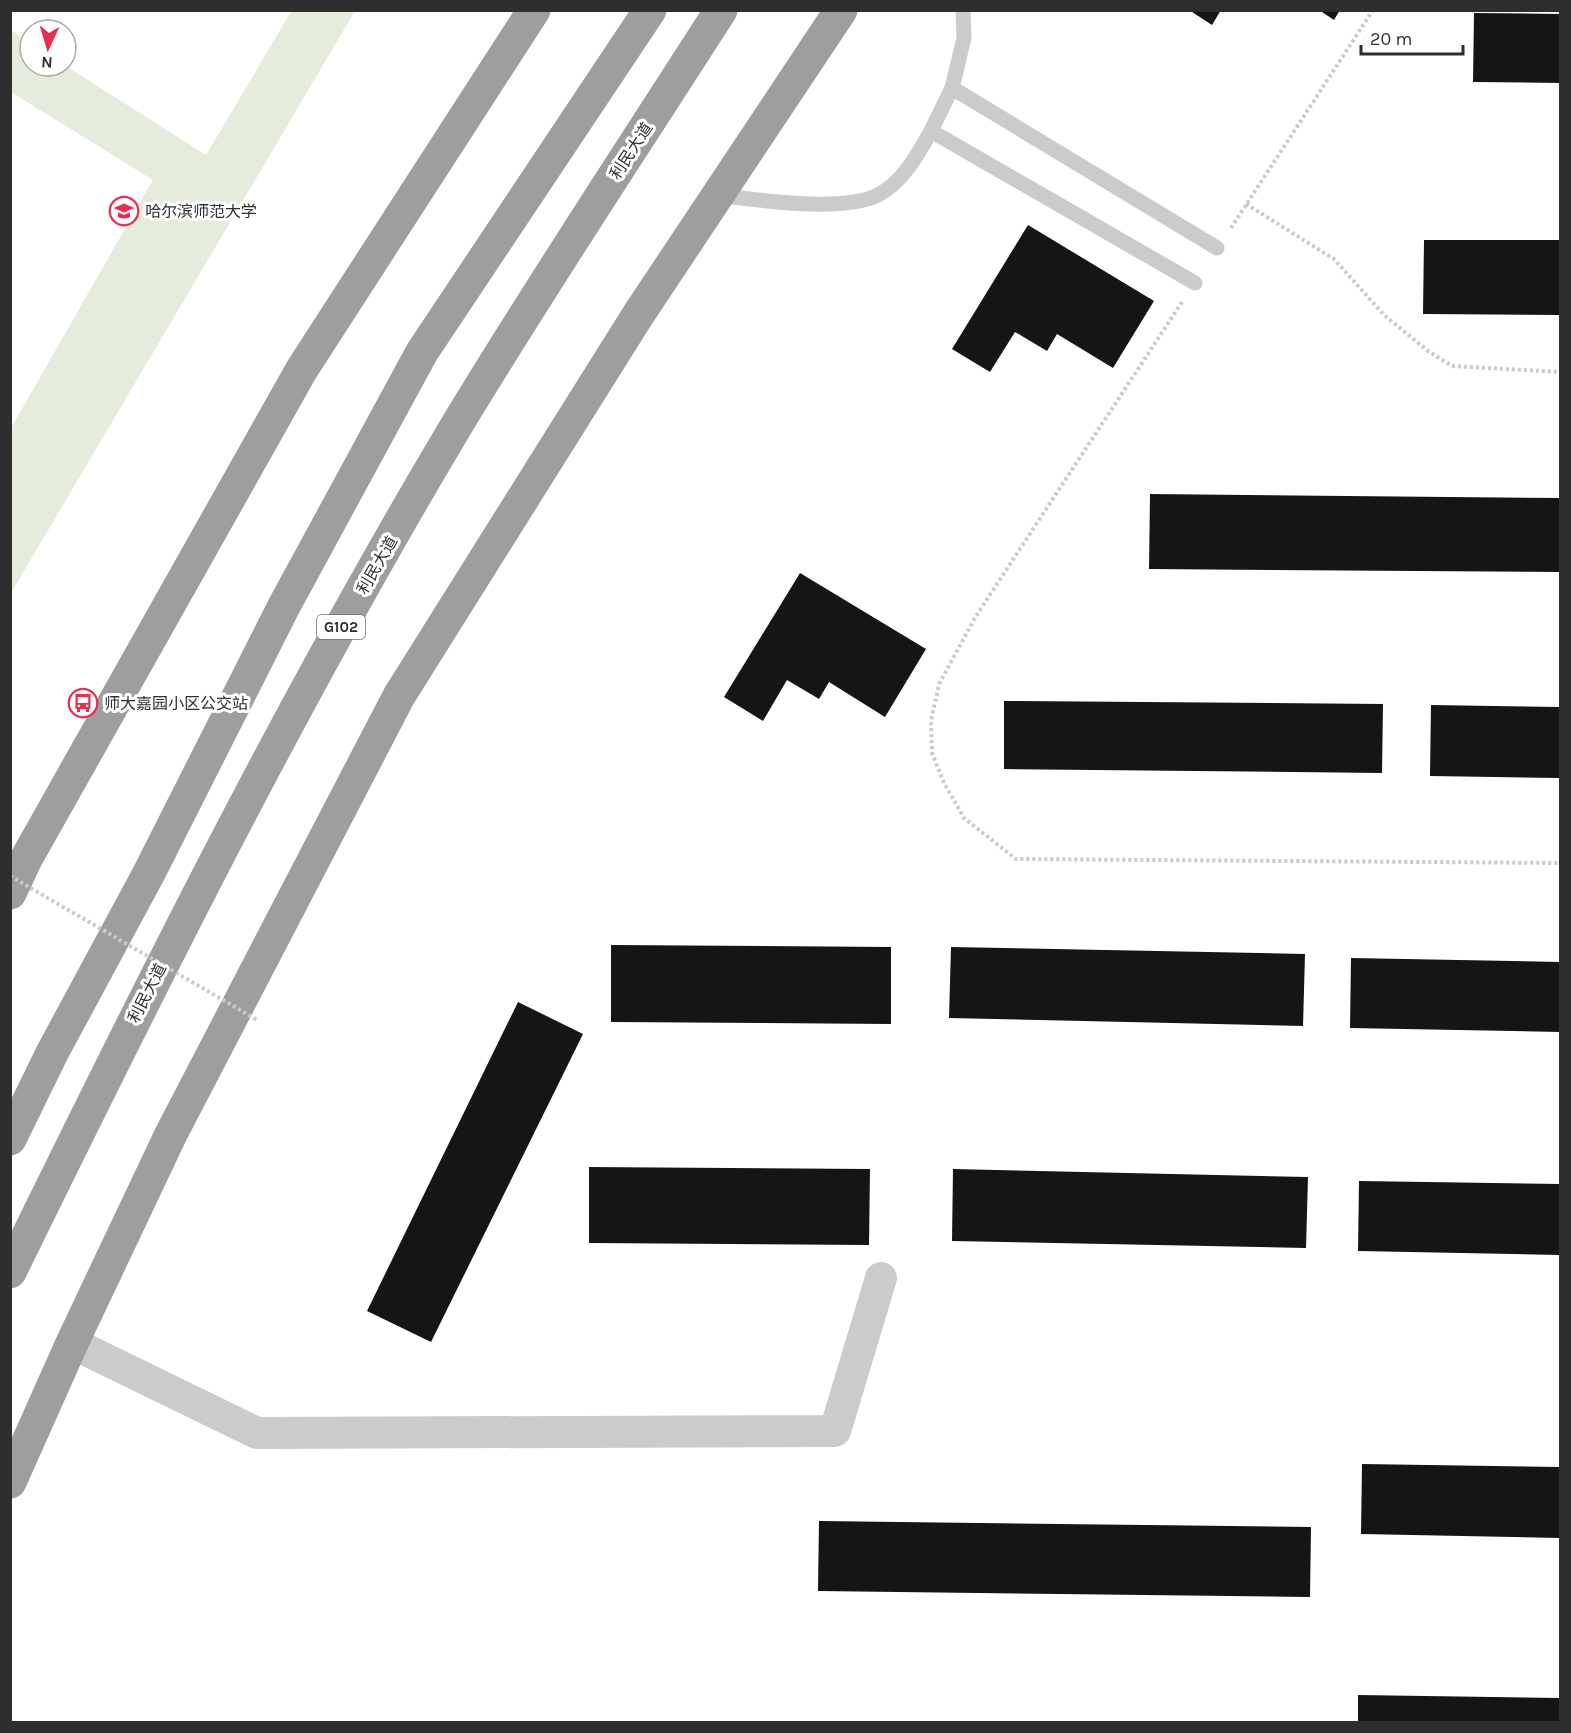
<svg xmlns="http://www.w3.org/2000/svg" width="1571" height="1733" viewBox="0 0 1571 1733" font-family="Karla,'Noto Sans SC',sans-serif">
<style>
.green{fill:#e6ecdc}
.building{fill:#151515}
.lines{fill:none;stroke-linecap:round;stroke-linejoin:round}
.path{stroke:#cbcbcb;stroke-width:4;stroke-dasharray:3 3;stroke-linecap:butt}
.service{stroke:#cbcbcb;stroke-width:15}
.minor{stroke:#cbcbcb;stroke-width:32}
.trunk{stroke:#9e9e9e;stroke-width:33}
.path-bridge{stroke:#cbcbcb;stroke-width:4;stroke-dasharray:3 3;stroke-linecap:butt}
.labels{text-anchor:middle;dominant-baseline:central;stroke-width:6;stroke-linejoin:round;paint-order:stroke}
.shield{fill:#fff;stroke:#6d6d6d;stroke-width:1.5}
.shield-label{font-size:15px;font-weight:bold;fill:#2e2e2e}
.street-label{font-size:16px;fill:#2e2e2e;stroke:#fff}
.poi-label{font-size:16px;fill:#2e2e2e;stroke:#fff;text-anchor:start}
</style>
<rect width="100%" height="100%" fill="#fff"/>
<path class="green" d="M292,10L355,11L11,593V428L153,180L11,92V30L30,43V66H66L206,155Z"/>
<g class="building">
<path d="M1189,10H1221L1212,25Z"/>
<path d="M1319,10H1340L1334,20Z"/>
<path d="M1474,13L1560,14V83L1473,82Z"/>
<path d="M1028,225L1154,301L1113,368L1057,334L1047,351L1015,332L990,372L952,349Z"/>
<path d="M1424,240H1560V315L1423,314Z"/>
<path d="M1150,494L1560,498V572L1149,569Z"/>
<path d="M800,573L926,649L885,717L829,682L819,699L787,680L763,721L724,697Z"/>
<path d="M1004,701L1383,704L1382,773L1004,769Z"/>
<path d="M1431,705L1560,707V778L1430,776Z"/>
<path d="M611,945L891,947V1024L611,1022Z"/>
<path d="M951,947L1305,954L1303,1026L949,1018Z"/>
<path d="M1351,958L1560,962V1032L1350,1028Z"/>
<path d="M518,1002L583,1034L431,1342L367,1311Z"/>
<path d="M589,1167L870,1169L869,1245L589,1243Z"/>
<path d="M953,1169L1308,1177L1306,1248L952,1241Z"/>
<path d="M1359,1181L1560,1184V1255L1358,1251Z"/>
<path d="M1362,1464L1560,1467V1538L1361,1534Z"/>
<path d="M819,1521L1311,1527L1310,1597L818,1591Z"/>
<path d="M1358,1695L1560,1698V1722H1358Z"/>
</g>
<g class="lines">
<g class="path">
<path d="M1246,204L1334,259L1384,315L1428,351L1452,366L1560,372"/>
<path d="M1231,228L1373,10"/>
<path d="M1182,302L976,616L939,684L931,721L932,753L944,783L964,818L1016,859L1560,863"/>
</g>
<g class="service">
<path d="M963,10L964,38L952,88L1217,248"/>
<path d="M952,88L931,131L1195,283"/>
<path d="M717,195C760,200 841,213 878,195C903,182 918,154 931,131"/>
</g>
<path class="minor" d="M72,1343L257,1433L835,1431L881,1278"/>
<g class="trunk">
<path d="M10,893L26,859L302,369L534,10"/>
<path d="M10,1139L52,1053L149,873L284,606L422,352L650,10"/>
<path d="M10,1272C150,986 292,701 455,428C540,287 632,149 721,10"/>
<path d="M10,1482L72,1343L171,1134L399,696L638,315L841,10"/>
</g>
<path class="path-bridge" d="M10,876L259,1021"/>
</g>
<defs>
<g id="university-ring" transform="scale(1.5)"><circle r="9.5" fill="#fff" stroke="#e72f4f" stroke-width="1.5"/><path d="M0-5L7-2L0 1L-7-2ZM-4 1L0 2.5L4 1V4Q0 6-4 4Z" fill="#e72f4f"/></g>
<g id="bus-ring" transform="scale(1.5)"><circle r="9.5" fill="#fff" stroke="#e72f4f" stroke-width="1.5"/><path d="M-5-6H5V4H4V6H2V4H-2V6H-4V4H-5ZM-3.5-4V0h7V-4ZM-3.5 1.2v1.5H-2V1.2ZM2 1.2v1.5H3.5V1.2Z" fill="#e72f4f"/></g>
</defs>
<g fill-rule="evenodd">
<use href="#university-ring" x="124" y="211"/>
<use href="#bus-ring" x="83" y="703"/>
</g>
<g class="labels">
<rect class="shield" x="317" y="615" width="48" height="24" rx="4.5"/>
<g class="shield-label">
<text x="341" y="627">G102</text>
</g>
<g class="street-label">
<text transform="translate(631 151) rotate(-57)">利民大道</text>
<text transform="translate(377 565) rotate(-60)">利民大道</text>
<text transform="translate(147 993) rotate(-63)">利民大道</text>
</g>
<g class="poi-label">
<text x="145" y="211">哈尔滨师范大学</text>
<text x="104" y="703">师大嘉园小区公交站</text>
</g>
</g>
<rect width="1571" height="1733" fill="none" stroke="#2e2e2e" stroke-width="24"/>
<g transform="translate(48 48) rotate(184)"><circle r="28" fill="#ffffff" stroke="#ababab" stroke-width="1.5"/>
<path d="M0-4.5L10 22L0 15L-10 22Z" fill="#e72f4f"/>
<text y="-9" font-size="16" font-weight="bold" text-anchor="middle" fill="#2e2e2e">N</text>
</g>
<path d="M1361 45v9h102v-9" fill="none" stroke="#2e2e2e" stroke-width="3"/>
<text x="1370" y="45" font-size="18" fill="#2e2e2e" stroke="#ffffff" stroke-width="4.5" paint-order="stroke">20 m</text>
</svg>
